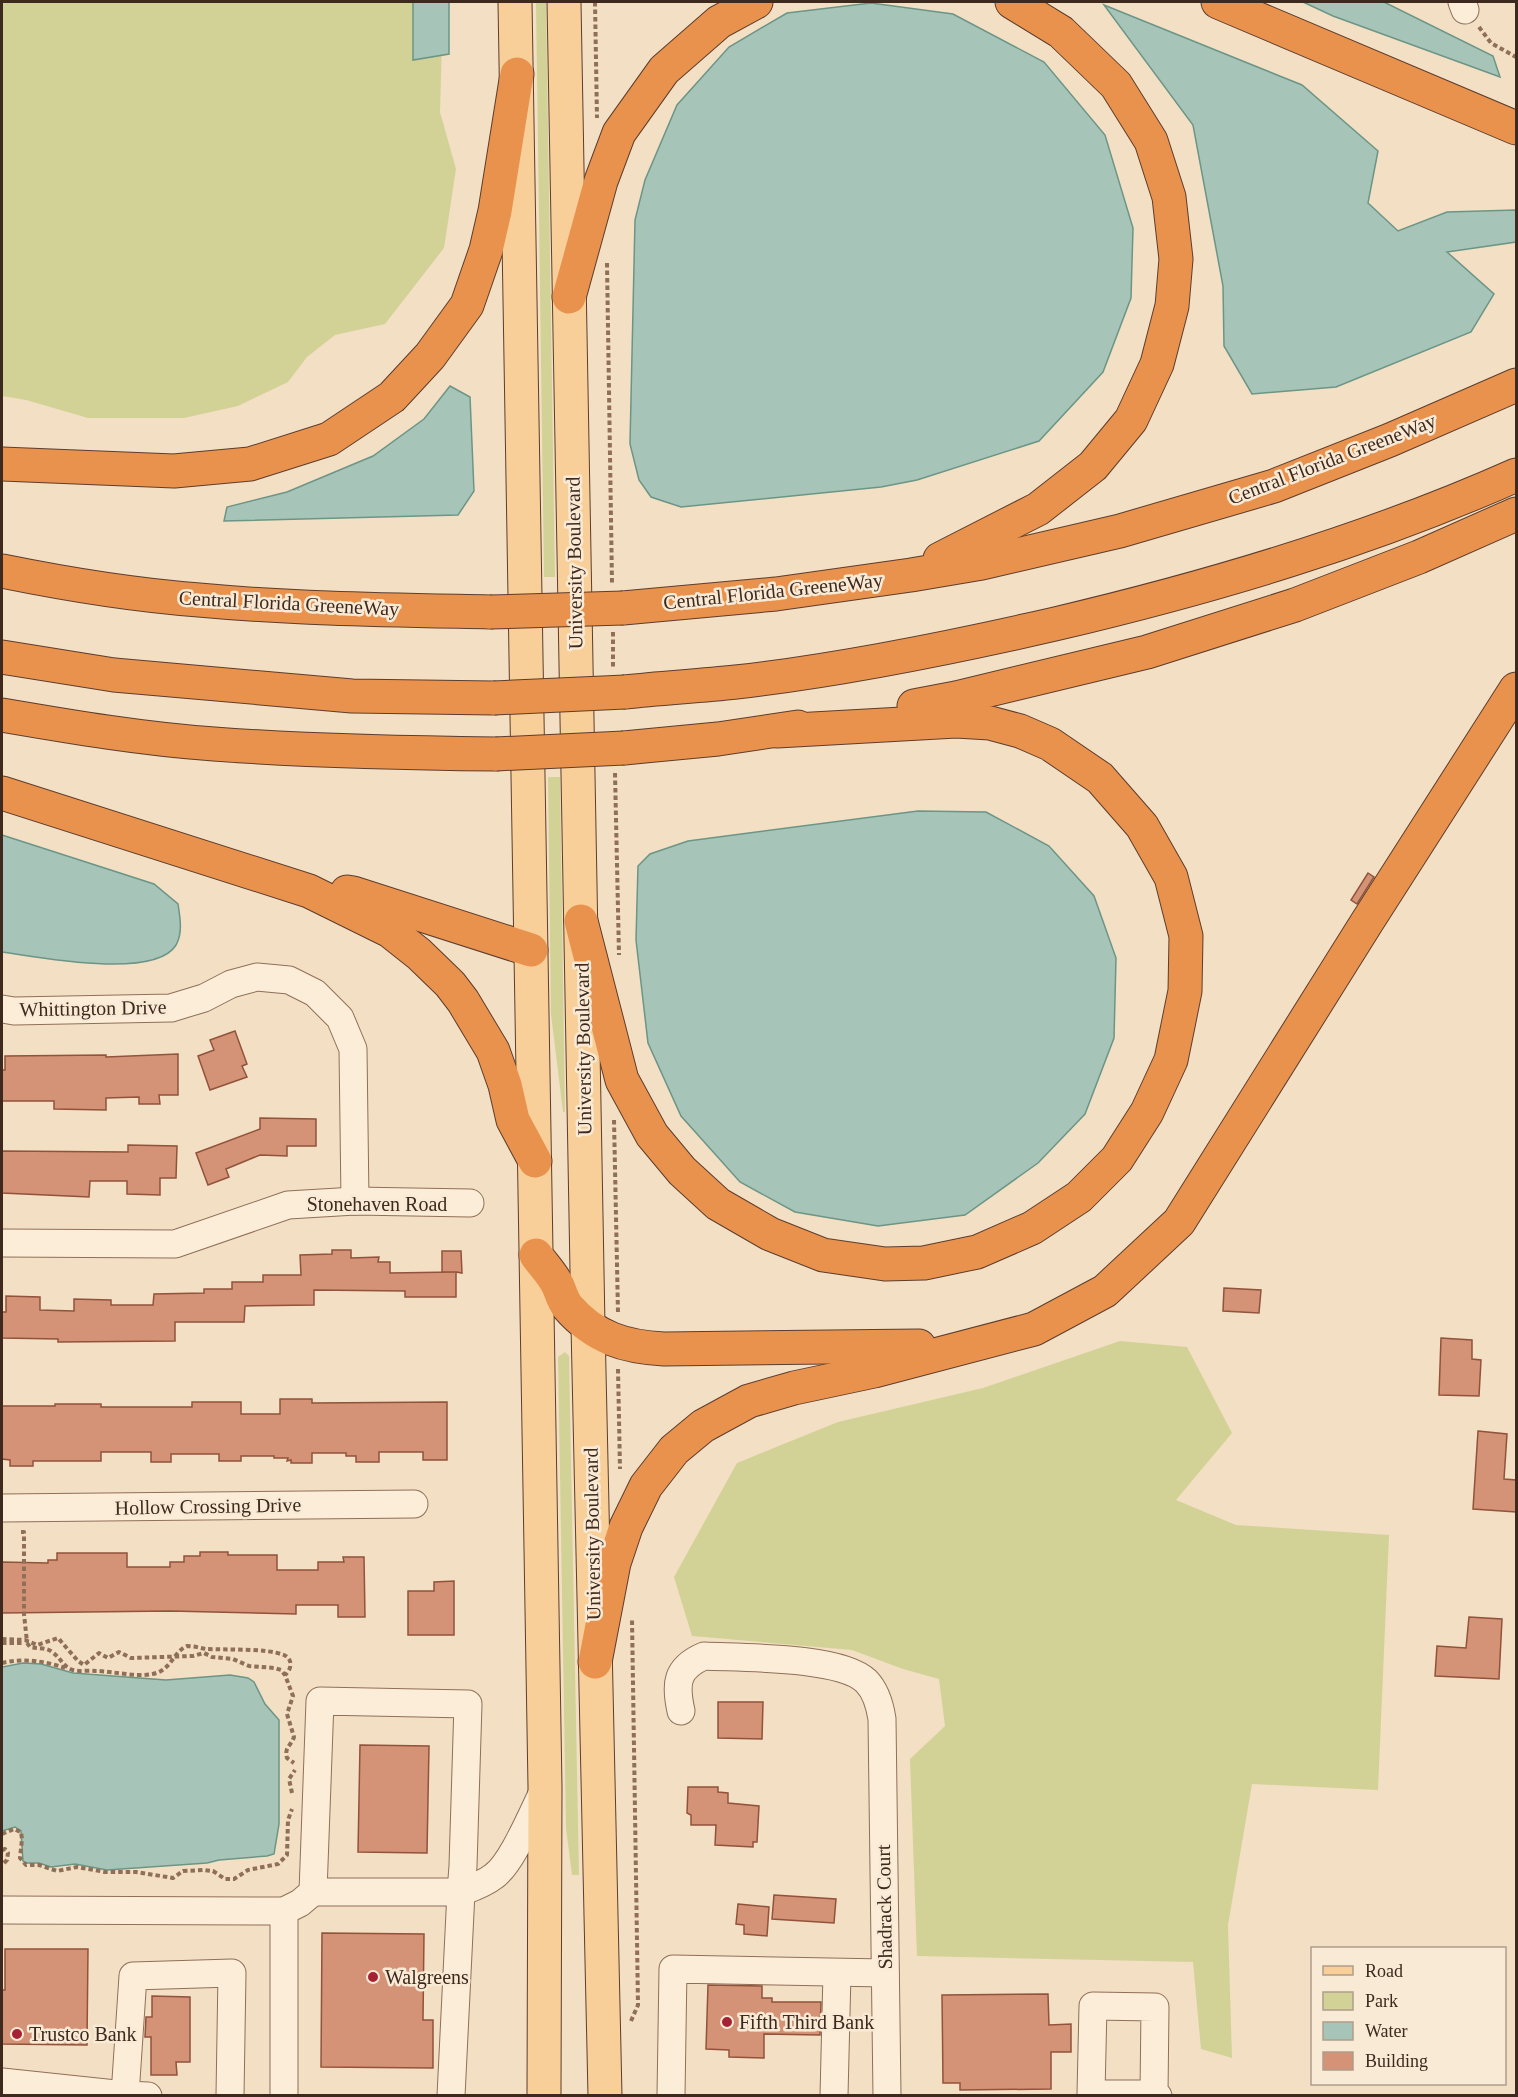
<svg xmlns="http://www.w3.org/2000/svg" width="1518" height="2097" viewBox="0 0 1518 2097" font-family="Georgia,serif">
<style>
.green{fill:#d2d296}
.water{fill:#a6c5b8;stroke:#6c9586;stroke-width:1.5}
.building{fill:#d49276;stroke:#91533b;stroke-width:1.5}
.lines{fill:none;stroke-linecap:round;stroke-linejoin:round}
.minor-casing{stroke:#8f6f58;stroke-width:29}
.major-casing{stroke:#5d3d2d;stroke-width:35}
.highway-casing{stroke:#5d3d2d;stroke-width:35}
.path{stroke:#8f6f58;stroke-width:4;stroke-dasharray:4.5 3;stroke-linecap:butt}
.minor{stroke:#fcedd9;stroke-width:27}
.major{stroke:#f8cf99;stroke-width:33}
.highway{stroke:#e9924d;stroke-width:33}
.highway-bridge-casing{stroke:#5d3d2d;stroke-width:35;stroke-linecap:butt}
.highway-bridge{stroke:#e9924d;stroke-width:33}
.poi-dot{fill:#a42233;stroke:#f9ead5;stroke-width:2}
.labels{text-anchor:middle;dominant-baseline:central;stroke-width:5;stroke-linejoin:round;paint-order:stroke}
.street-label{font-size:20px;fill:#3e291e;stroke:#f9ead5}
.poi-label{font-size:20px;fill:#3e291e;stroke:#f9ead5;text-anchor:start}
</style>
<rect width="100%" height="100%" fill="#f2dfc4"/>
<g class="green">
<path d="M2,2H443L440,112L456,169L444,248L385,324L335,335L307,357L288,382L238,406L184,418H88L26,400L2,396Z"/>
<path d="M536,2H546L555,577H544Z"/>
<path d="M548,777H560L565,1112H563L551,1014Z"/>
<path d="M1120,1341L1187,1347L1232,1433L1176,1500L1236,1525L1389,1535L1378,1790L1252,1784L1228,1925L1232,2058L1201,2049L1193,1962L917,1956L910,1759L945,1726L939,1679L903,1669L852,1650L692,1636L674,1577L737,1463L838,1422L983,1388Z"/>
<path d="M565,1352L569,1356L579,1875H572L566,1828L558,1357Z"/>
</g>
<g class="water">
<path d="M413,2H449V54L413,60Z"/>
<path d="M1303,2H1384L1493,56L1500,77L1333,16Z"/>
<path d="M871,3L953,14L1044,62L1105,135L1133,228L1131,298L1103,372L1039,441L917,480L881,487L681,507L651,497L639,480L630,444L635,220L645,180L677,105L729,47L787,13Z"/>
<path d="M1104,5L1302,85L1378,151L1368,203L1398,231L1447,212L1516,210V242L1447,252L1494,294L1471,332L1336,387L1252,394L1224,346L1223,286L1193,125Z"/>
<path d="M450,386L470,397L474,491L458,515L224,521L227,507L287,492L373,456L424,419Z"/>
<path d="M918,811L986,812L1049,846L1094,896L1116,958L1114,1038L1085,1114L1038,1163L965,1215L878,1226L795,1212L740,1182L681,1116L648,1043L636,940L638,866L650,854L688,841Z"/>
<path d="M2,835L154,884L178,904C180,917 183,933 176,945C155,980 37,957 2,952Z"/>
<path d="M23,1663L41,1664L73,1673L166,1680L230,1675L248,1678L254,1682L265,1704L279,1720V1824L274,1854L267,1856L219,1860L207,1863L107,1870L75,1864L51,1867L39,1863H26L23,1861L21,1831L15,1827L2,1831V1667Z"/>
</g>
<g class="building">
<path d="M1368,873L1374,877L1357,904L1351,900Z"/>
<path d="M235,1031L247,1064L242,1066L247,1077L210,1090L198,1056L214,1050L210,1040Z"/>
<path d="M178,1054V1095H159L160,1104H139V1097L106,1098V1110L54,1109V1101H2V1070H5V1056L106,1055V1057Z"/>
<path d="M260,1118L316,1119V1146H287V1156L260,1155L226,1169L229,1177L208,1185L196,1153L260,1129Z"/>
<path d="M128,1145L177,1146L176,1178H160V1195L127,1194V1181H90L89,1197L2,1193V1151L128,1152Z"/>
<path d="M332,1250H351V1258L379,1257L378,1262H390V1273L455,1272H442V1251H461L462,1273L456,1272V1297H405V1291L314,1290V1305L245,1306L244,1322H175V1341L58,1342V1339L2,1338V1312H6V1296L40,1297V1310L74,1311V1299L111,1300V1305H153L154,1294L204,1293V1289H232V1282H263V1275H301L300,1255L332,1254Z"/>
<path d="M1224,1288L1261,1290L1259,1313L1223,1311Z"/>
<path d="M1441,1338L1472,1340V1359L1481,1360L1479,1396L1439,1395Z"/>
<path d="M280,1399H312V1403L447,1402V1460H423V1452H379V1462H356V1456H346V1453H312V1463H291V1460L287,1461L288,1458H274V1456H241V1461H219V1454H171V1462H151V1452H101V1461H33V1466H10V1460L2,1459V1406H55V1404H101V1407H192V1402H241V1414H280Z"/>
<path d="M1478,1431L1507,1434L1504,1479L1516,1480V1512L1473,1509Z"/>
<path d="M200,1552H228V1555H277V1570H318V1562H344L343,1557H364L365,1617H338V1605H296V1614L170,1611L2,1613V1562L48,1563V1560H57V1553H127V1567H170V1562H184V1556H200Z"/>
<path d="M454,1581V1635H408V1591H434V1582Z"/>
<path d="M1469,1617L1502,1619L1499,1679L1435,1676L1437,1646L1466,1648Z"/>
<path d="M718,1702H763L762,1739L718,1738Z"/>
<path d="M360,1745L429,1746L427,1853L358,1852Z"/>
<path d="M688,1787H718V1792L728,1793V1803L759,1806L757,1842H753V1847L715,1845L716,1825H691V1815L687,1813Z"/>
<path d="M774,1895L836,1899L834,1923L772,1919Z"/>
<path d="M738,1904L769,1907L767,1936L744,1934V1925L736,1924Z"/>
<path d="M322,1933L424,1934L423,2020H433V2068L321,2067Z"/>
<path d="M5,1949H88L87,2045L2,2044V1990H5Z"/>
<path d="M708,1985L762,1986V1998H772V2002H821L820,2035L764,2034V2058L729,2057V2050L706,2049Z"/>
<path d="M1048,1994L1049,2025L1071,2024V2052H1051V2089L960,2090V2083H943L942,1995Z"/>
<path d="M152,1996L190,1997V2062H176L177,2075H151V2037H145L146,2017H152Z"/>
</g>
<g class="lines">
<g class="minor-casing">
<g id="minor">
<path d="M1462,2L1465,10"/>
<path d="M2,1009L14,1011L171,1008L204,998L231,984L257,977L289,980L315,993L340,1018L353,1049L355,1201"/>
<path d="M2,1243L175,1244L288,1205L355,1201L470,1203"/>
<path d="M2,1508L414,1504"/>
<path d="M681,1711C675,1684 676,1668 704,1656C741,1658 840,1656 866,1681C876,1691 880,1706 882,1719L887,2096"/>
<path d="M2,1910L284,1911L300,1903L313,1892"/>
<path d="M2,2082L125,2095L148,2096"/>
<path d="M1154,2094L1155,2007L1093,2006L1091,2094H1154L1158,2096"/>
<path d="M125,2095L133,1976L232,1973L230,2096"/>
<path d="M284,2096V1911"/>
<path d="M451,2096L461,1892L463,1866L468,1704L320,1701L313,1892H461C472,1888 484,1884 494,1876C513,1862 533,1811 545,1788"/>
<path d="M671,2096L673,1969L885,1973"/>
<path d="M834,2096L837,1973"/>
</g>
</g>
<g class="major-casing">
<g id="major">
<path d="M515,2L545,1787L544,2096"/>
<path d="M564,2L588,1326L605,2096"/>
</g>
</g>
<g class="highway-casing">
<g id="highway">
<path d="M1218,2L1516,128"/>
<path d="M569,297L601,181L619,133L664,70L719,22L756,2"/>
<path d="M2,464L174,471L250,464L329,439L392,397L430,356L467,305L486,250L495,211L517,74"/>
<path d="M940,559L1038,509L1093,466L1131,420L1157,364L1172,306L1176,259L1169,197L1151,141L1116,85L1061,32L1012,2"/>
<path d="M2,571C66,584 133,595 199,600C296,609 393,610 490,612"/>
<path d="M623,608L776,594L911,575L982,563L1120,531L1274,486L1390,440L1516,385"/>
<path d="M2,657L114,675L352,696L494,698"/>
<path d="M625,692C662,688 699,686 736,682C843,670 950,648 1055,624C1212,587 1368,541 1516,475"/>
<path d="M914,706L956,698L1147,652L1295,605L1419,557L1516,514"/>
<path d="M2,715C72,727 143,739 214,744C308,751 402,753 496,754"/>
<path d="M624,748L718,739L798,727"/>
<path d="M2,793L309,891L390,931L419,954L450,984L463,1001L493,1051L505,1085L513,1120L535,1161"/>
<path d="M347,892L353,893L531,950"/>
<path d="M581,921L622,1080L652,1135L682,1171L718,1204L770,1234L823,1255L885,1264L924,1263L977,1252L1032,1228L1079,1197L1117,1159L1147,1112L1171,1060L1185,991L1186,936L1171,877L1142,826L1100,778L1050,744L1020,731L990,723L956,721L777,731"/>
<path d="M536,1255C543,1265 553,1275 558,1286C561,1293 563,1301 568,1307C595,1338 625,1347 664,1349L919,1346"/>
<path d="M595,1662L614,1563L626,1527L646,1486L674,1450L703,1426L749,1401L794,1388L874,1371L1034,1329L1105,1291L1179,1222L1367,922L1516,689"/>
</g>
</g>
<g class="path">
<path d="M595,2L597,118"/>
<path d="M1479,27L1491,43L1516,57"/>
<path d="M607,263L612,583"/>
<path d="M613,632V667"/>
<path d="M615,773L619,955"/>
<path d="M614,1120L618,1313"/>
<path d="M618,1369L620,1469"/>
<path d="M21,1532H24V1614L27,1642"/>
<path d="M2,1639L25,1640L37,1645L58,1638L78,1661L84,1665L99,1653L108,1658L119,1652L131,1658L193,1656L204,1653L212,1657L233,1659L249,1666L275,1668L281,1670L285,1675L293,1696L287,1714L294,1737C291,1746 284,1747 287,1758L294,1763"/>
<path d="M2,1643H22"/>
<path d="M27,1643L30,1647C38,1649 46,1647 52,1652C61,1658 63,1667 73,1670C80,1672 89,1670 96,1671C114,1671 145,1680 161,1671C172,1665 175,1651 187,1646C194,1646 200,1648 206,1649C227,1650 266,1648 284,1655C293,1659 292,1669 285,1675"/>
<path d="M2,1663C23,1658 45,1661 65,1668"/>
<path d="M292,1793L289,1779L295,1770"/>
<path d="M2,1834L14,1829L21,1832L22,1839L20,1858L26,1865H39L57,1871L77,1867L105,1872H136L173,1878L183,1871L204,1870L213,1871L225,1879H234L248,1870L278,1864L287,1855L288,1820L292,1809"/>
<path d="M2,1850L5,1849L8,1853L7,1860L2,1865"/>
<path d="M631,2021L638,2005L632,1619"/>
</g>
<use href="#minor" class="minor"/>
<use href="#major" class="major"/>
<use href="#highway" class="highway"/>
<g class="highway-bridge-casing">
<g id="highway-bridge">
<path d="M490,612L623,608"/>
<path d="M494,698L625,692"/>
<path d="M496,754L624,748"/>
</g>
</g>
<use href="#highway-bridge" class="highway-bridge"/>
</g>
<g class="poi-dot">
<circle cx="373" cy="1977" r="6"/>
<circle cx="727" cy="2022" r="6"/>
<circle cx="17" cy="2034" r="6"/>
</g>
<g class="labels">
<g class="street-label">
<text transform="translate(1332 459) rotate(-21)">Central Florida GreeneWay</text>
<text transform="translate(574 563) rotate(-91)">University Boulevard</text>
<text transform="translate(773 591) rotate(-6)">Central Florida GreeneWay</text>
<text transform="translate(289 603) rotate(3)">Central Florida GreeneWay</text>
<text transform="translate(93 1008) rotate(-1)">Whittington Drive</text>
<text transform="translate(583 1049) rotate(-91)">University Boulevard</text>
<text x="377" y="1204">Stonehaven Road</text>
<text transform="translate(208 1506) rotate(-1)">Hollow Crossing Drive</text>
<text transform="translate(592 1534) rotate(-91)">University Boulevard</text>
<text transform="translate(884 1907) rotate(-91)">Shadrack Court</text>
</g>
<g class="poi-label">
<text x="385" y="1977">Walgreens</text>
<text x="739" y="2022">Fifth Third Bank</text>
<text x="29" y="2034">Trustco Bank</text>
</g>
</g>
<rect width="1518" height="2097" fill="none" stroke="#3e291e" stroke-width="6"/>
<rect x="1311" y="1947" width="195" height="138" fill="#f9ead5" stroke="#ae9d8c" stroke-width="1.5"/>
<rect x="1323" y="1966" width="30" height="9" fill="#f8cf99" stroke="#ae9d8c" stroke-width="1.5"/>
<text x="1365" y="1977" font-size="18" fill="#3e291e">Road</text>
<rect x="1323" y="1992" width="30" height="18" fill="#d2d296" stroke="#ae9d8c" stroke-width="1.5"/>
<text x="1365" y="2007" font-size="18" fill="#3e291e">Park</text>
<rect x="1323" y="2022" width="30" height="18" fill="#a6c5b8" stroke="#ae9d8c" stroke-width="1.5"/>
<text x="1365" y="2037" font-size="18" fill="#3e291e">Water</text>
<rect x="1323" y="2052" width="30" height="18" fill="#d49276" stroke="#ae9d8c" stroke-width="1.5"/>
<text x="1365" y="2067" font-size="18" fill="#3e291e">Building</text>
</svg>
